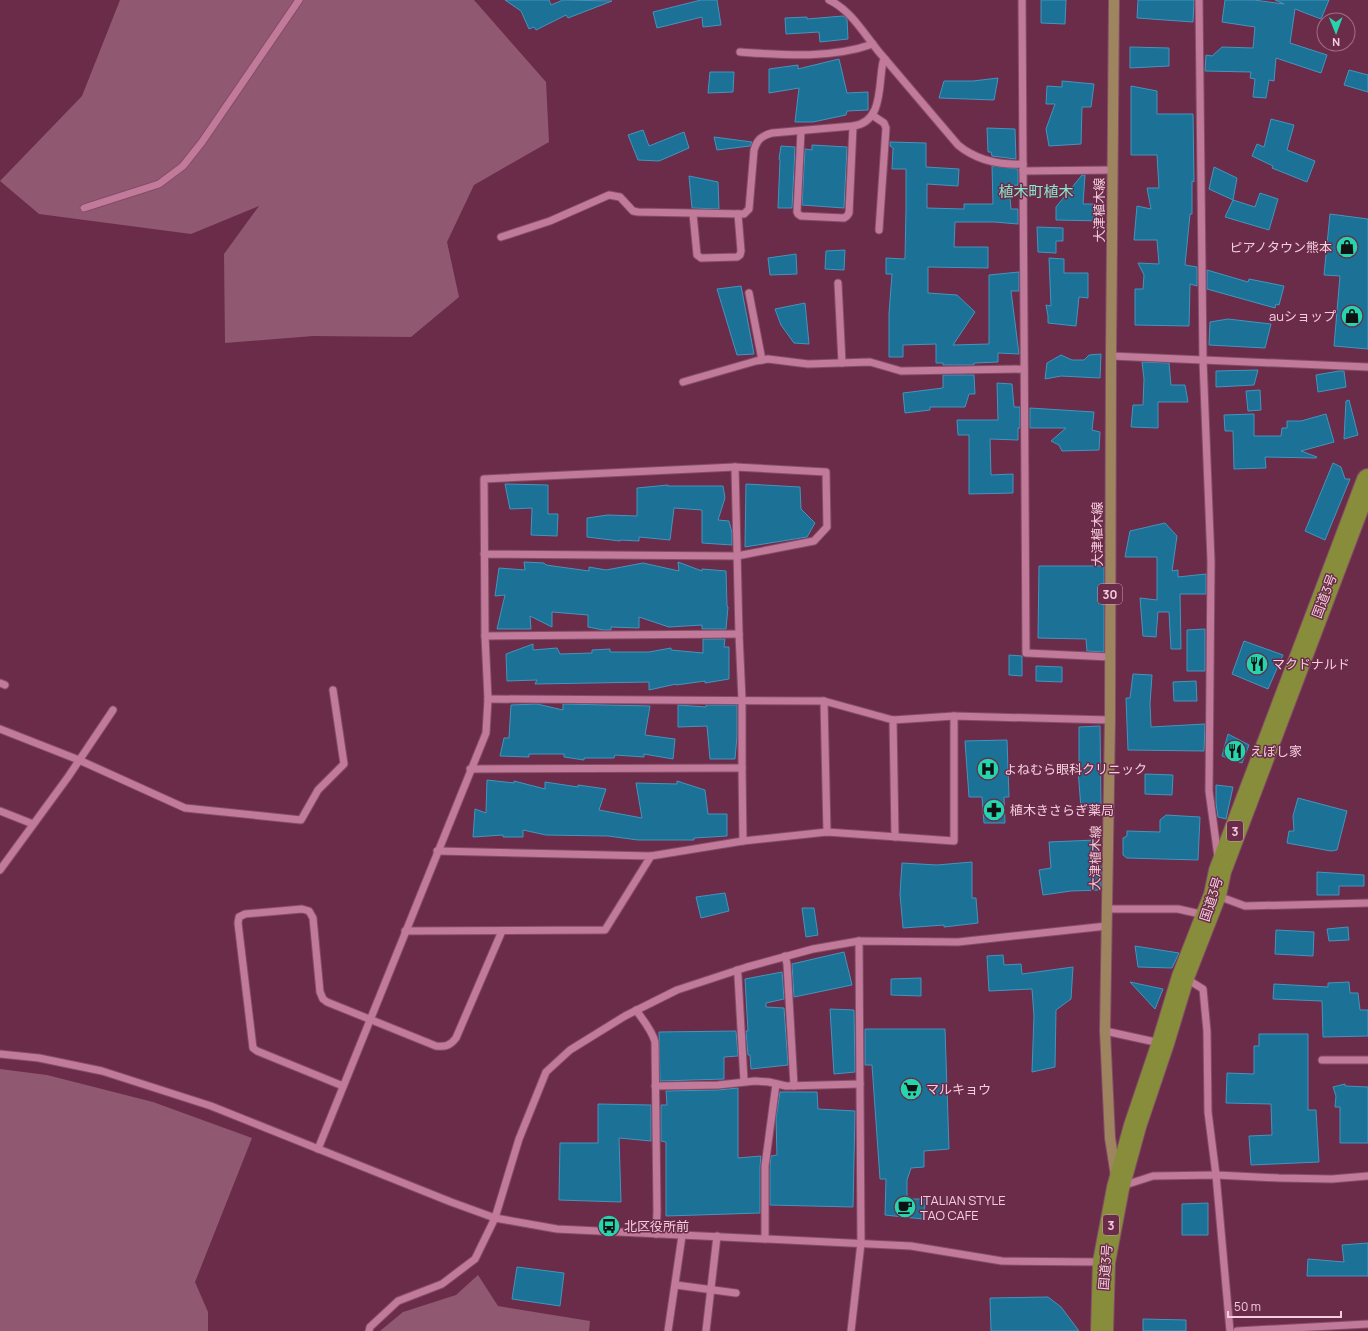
<svg xmlns="http://www.w3.org/2000/svg" width="1368" height="1331" viewBox="0 0 1368 1331" font-family="Manrope,'Noto Sans JP',sans-serif">
<style>
.green{fill:#905871}
.building{fill:#1b7196;stroke:#4594bc}
.lines{fill:none;stroke-linecap:round;stroke-linejoin:round}
.minor-casing{stroke:#834d67;stroke-width:9}
.major-casing{stroke:#834d67;stroke-width:12}
.highway-casing{stroke:#834d67;stroke-width:24}
.minor{stroke:#c17a99;stroke-width:7}
.major{stroke:#9e8560;stroke-width:10}
.highway{stroke:#878d3a;stroke-width:22}
.labels{text-anchor:middle;dominant-baseline:central;stroke-width:3;stroke-linejoin:round;paint-order:stroke}
.shield{fill:#6b2c4a;stroke:#cc9db1;stroke-width:1}
.shield-label{font-size:12px;font-weight:bold;fill:#f5cedd}
.street-label{font-size:13px;fill:#f5cedd;stroke:#6b2c4a}
.poi-label{font-size:13px;fill:#f5cedd;stroke:#6b2c4a;text-anchor:start}
.quarter-label{font-size:15px;fill:#89e8cc;stroke:#6b2c4a}
</style>
<rect width="100%" height="100%" fill="#6b2c4a"/>
<g class="green">
<path d="M120,0H474L546,82L549,142L474,185L447,242L459,297L411,337L313,336L225,343L224,254L259,206L191,234L39,214L0,181L82,96Z"/>
<path d="M0,1069L47,1075L153,1102L252,1138L195,1282L208,1312V1331H0Z"/>
<path d="M478,1275L498,1306L590,1321L589,1331H380L403,1312L456,1295Z"/>
</g>
<g class="building">
<path d="M505,0H549L551,5L563,0L612,1L568,18L566,15L536,30L534,27L529,29L521,11Z"/>
<path d="M701,0H717L721,25L703,27L702,17L657,28L653,12Z"/>
<path d="M1041,0H1066L1065,24L1041,23Z"/>
<path d="M1138,0H1194L1193,22L1137,18Z"/>
<path d="M1225,0H1254L1284,4L1275,0H1329L1321,19L1295,9L1290,43L1327,55L1321,73L1276,58L1274,81L1269,80L1266,98L1253,97L1255,79L1250,78L1251,72L1205,71L1206,55L1212,56L1222,47L1253,48L1255,27L1222,22Z"/>
<path d="M843,16L847,19L848,39L820,42L819,32L786,34L785,18L807,17V19Z"/>
<path d="M1130,47L1169,48V66L1130,68Z"/>
<path d="M839,59L847,93L868,92V110L847,111L846,115L813,122H795L799,88L769,93V69L798,65V69Z"/>
<path d="M1349,70L1368,75V92L1344,85Z"/>
<path d="M710,72H734L733,92L708,93Z"/>
<path d="M998,78L994,100L939,98L944,81H973Z"/>
<path d="M1062,81L1094,84L1091,107H1082L1081,144L1049,146L1046,129L1055,104H1046L1047,86L1062,87Z"/>
<path d="M1131,86L1157,91V114H1193L1194,182L1192,181V214H1190L1185,265L1197,267V286L1190,284L1189,326L1135,325V289H1143L1144,275L1138,263L1159,264L1157,240H1134L1137,206L1151,209L1147,188H1159L1157,155H1131Z"/>
<path d="M1271,119L1294,125L1287,150L1315,161L1307,182L1272,168L1273,166L1252,156L1257,144L1264,147Z"/>
<path d="M987,128L1015,129L1016,159L992,156L991,152H988Z"/>
<path d="M643,130L649,146L684,132L689,148L659,161L638,160L628,135Z"/>
<path d="M714,137L752,142L750,146L717,150Z"/>
<path d="M890,142L926,143V167L959,169L958,186L927,184V208L964,209V204H993L992,166L1018,169V185L1009,186L1011,209H1018V224L994,222H955L954,247H988V268L928,267V293L957,295L975,312L953,345L989,344V275L1019,272V291H1011L1019,354L998,353V362L974,363V365H943V363H936V344L903,345V357H889V314L892,274H886V258L905,259L906,208V169H892L893,149H894L890,146Z"/>
<path d="M812,145L847,147L844,208L802,205L805,149L812,150Z"/>
<path d="M781,146L795,147L792,208H778L780,160L779,159Z"/>
<path d="M1214,167L1237,178L1233,200L1209,189Z"/>
<path d="M1082,175H1085L1083,204H1104L1103,221L1056,220V207Z"/>
<path d="M689,176L718,182L719,209L692,208Z"/>
<path d="M1260,193L1278,199L1269,230L1225,217L1233,200L1255,207Z"/>
<path d="M1330,214L1368,219V349L1334,346L1340,276L1324,275Z"/>
<path d="M1037,227L1063,228V241H1056V253L1038,252Z"/>
<path d="M845,250L844,270L825,269L826,251Z"/>
<path d="M796,254L797,274L770,275L768,258Z"/>
<path d="M1049,258L1064,259V273H1088V298L1079,297L1076,326L1048,323V316L1046,305L1051,306Z"/>
<path d="M1207,270L1248,282L1249,279L1284,286L1279,305L1276,304L1275,308L1207,289Z"/>
<path d="M741,286L754,354L737,355L717,289Z"/>
<path d="M805,303L809,344L794,343L781,325L775,309Z"/>
<path d="M1228,319L1271,324L1265,348L1209,345L1210,322Z"/>
<path d="M1101,354L1100,378L1061,376L1045,379L1047,363L1061,355L1072,360H1084L1089,355Z"/>
<path d="M1142,362L1169,363L1171,385H1185L1188,402H1158V428L1131,427L1133,405H1143L1144,379Z"/>
<path d="M1258,370L1254,385L1216,387V371Z"/>
<path d="M1339,371H1344L1346,387L1318,392L1316,375Z"/>
<path d="M943,375H974L975,394H969L965,407H930V410L905,413L903,393L943,388Z"/>
<path d="M997,383L1012,384L1014,407H1020V428H1018V440L990,439L991,475L1013,474V493L969,494V435H958L957,420H998Z"/>
<path d="M1260,390L1261,410L1248,411L1246,391Z"/>
<path d="M1349,400L1358,435L1344,439L1346,401Z"/>
<path d="M1030,408L1094,412L1092,430L1100,432L1099,450L1062,451L1059,445L1051,441L1066,428H1030Z"/>
<path d="M1254,414V436H1281L1282,428H1287V421H1301L1326,414L1334,442L1301,451L1317,457L1316,458L1265,457L1266,468L1234,469L1233,431H1225L1224,415Z"/>
<path d="M1333,463L1341,467L1345,479H1350L1325,540L1305,531Z"/>
<path d="M505,484L548,485V514H558L557,536L531,535L532,508L510,509Z"/>
<path d="M746,484L800,487L801,509L815,523L807,537L745,547Z"/>
<path d="M668,485V486H723L725,498L718,520L729,521L732,533V545L702,543V510L674,508L670,540L639,537V541L620,540V541L587,537V518L608,515L637,516V488Z"/>
<path d="M1165,523L1177,536L1172,571L1178,570V577L1206,574V594H1180L1181,649H1171L1169,612H1158L1156,637L1143,636L1140,598L1157,600V557H1125L1130,531Z"/>
<path d="M524,562L544,563L546,565L589,571V567L606,570L643,563L679,571L678,562L702,571V569L726,571L727,606L728,607L726,629H702V625L669,627L639,617V628L611,627V630H603L588,627V615L552,612V627L530,616L531,629H497L505,595L495,596L499,568L525,570Z"/>
<path d="M1039,566H1104V652L1087,651L1086,639L1038,638Z"/>
<path d="M1205,629V671H1187V630Z"/>
<path d="M703,639H725L724,647H729V679L705,683V681L676,685V684L649,690V682L535,684L537,680L507,681L506,654L533,644V650L557,648L560,654L592,653V650L610,649V652H649L671,648V650L703,653Z"/>
<path d="M1244,641L1283,655L1268,689L1232,674Z"/>
<path d="M1009,655L1022,656V676L1009,675Z"/>
<path d="M1036,666L1062,667V682L1036,681Z"/>
<path d="M1133,674L1152,675L1150,704L1151,727L1205,724L1204,751L1128,750L1126,698H1130Z"/>
<path d="M1196,681L1197,701H1174L1173,682Z"/>
<path d="M537,704L563,710V704L650,706L645,735L675,739L673,759L644,754V757L615,755L614,758H584V760L564,757V754H529V757L500,756L504,738H509L511,705Z"/>
<path d="M678,705L706,707V705H737V736L735,759H710L707,726L678,727Z"/>
<path d="M1100,726L1101,807L1081,808L1078,770H1079V727Z"/>
<path d="M1228,734L1249,745L1242,763L1222,756Z"/>
<path d="M1007,740L1009,797H1004L1005,823H984L982,797H969L965,741Z"/>
<path d="M1145,774L1173,775L1172,795L1145,794Z"/>
<path d="M487,780L514,783V781L545,789V782L578,787V785L606,789L599,810L642,818L636,783L677,784V781L705,790L708,814H727V836L694,838V840H638L608,836L546,835L523,830V837H503V835L473,837L475,809L486,813Z"/>
<path d="M1216,785L1233,787L1226,819L1218,817L1216,803Z"/>
<path d="M1298,798L1347,811L1337,850L1331,851L1287,843L1289,831H1294L1293,816Z"/>
<path d="M1166,815L1200,817L1198,860L1127,858L1123,855V838L1127,836V831L1160,832V820Z"/>
<path d="M1096,840L1097,866H1101V890L1071,891L1043,895L1039,870L1051,868L1049,842Z"/>
<path d="M972,862V898H976L978,923L944,927V925L903,928L900,894L902,863L937,865Z"/>
<path d="M1317,872L1364,875V886H1339V895H1317Z"/>
<path d="M725,893L729,911L701,918L696,897Z"/>
<path d="M802,908H814L818,935L806,937Z"/>
<path d="M1348,927L1349,940L1329,941L1327,929Z"/>
<path d="M1276,930L1314,932L1313,956L1275,954Z"/>
<path d="M1135,946L1179,953L1172,968L1138,967Z"/>
<path d="M844,952L852,985L794,997L792,964Z"/>
<path d="M1003,955L1004,965L1021,964L1022,974L1073,967L1071,999L1056,1010L1055,1067L1032,1072L1034,1016L1032,989L989,991L987,956Z"/>
<path d="M782,972L784,999L766,1003V1007L784,1008L788,1065L751,1069L750,1055H748L746,1031H748L745,979Z"/>
<path d="M921,978V996L891,995V979Z"/>
<path d="M1130,982L1163,989L1155,1009Z"/>
<path d="M1349,982L1350,993H1358L1360,1010H1368V1036L1323,1037L1322,1001L1273,999L1274,984L1328,987V983Z"/>
<path d="M830,1009L854,1010L855,1072L834,1074Z"/>
<path d="M865,1029H945L949,1149L924,1151V1167L911,1168L907,1180V1199H926L923,1219L885,1215L886,1179H880L872,1065H865Z"/>
<path d="M736,1031L738,1056L724,1057V1079L660,1081L659,1032Z"/>
<path d="M1259,1034H1308V1110H1316L1319,1162L1251,1165L1249,1136L1272,1135L1271,1104L1226,1103L1227,1073L1254,1074V1046H1259Z"/>
<path d="M1345,1084V1086L1368,1087V1143H1340V1107H1335L1336,1096L1333,1087Z"/>
<path d="M738,1088V1158L761,1156L760,1166V1213L666,1216V1142L661,1141V1105H667L666,1091L718,1090Z"/>
<path d="M780,1092H817L818,1109L855,1111L853,1207L770,1205V1166L771,1156L777,1155L776,1118Z"/>
<path d="M598,1104L651,1105V1141L619,1138L621,1202L559,1200L560,1143H598Z"/>
<path d="M1208,1203V1235H1182V1204Z"/>
<path d="M1368,1243V1276H1307L1308,1259L1344,1262L1342,1245Z"/>
<path d="M517,1267L564,1273L560,1306L512,1299Z"/>
<path d="M1048,1297L1061,1307L1079,1331H991L990,1298Z"/>
<path d="M1143,1319L1186,1320V1331H1143Z"/>
</g>
<g class="lines">
<g class="minor-casing">
<g id="minor">
<path d="M829,0C851,10 864,34 879,52C905,83 932,114 958,145C976,160 1000,165 1023,164"/>
<path d="M1022,0L1026,653L1110,657"/>
<path d="M1199,0L1203,361L1211,561L1209,791L1218,857"/>
<path d="M740,52C784,55 830,59 873,44"/>
<path d="M872,115L884,123L886,128L879,230"/>
<path d="M801,131L797,212L798,214L801,216L844,218L847,216L849,213L853,126"/>
<path d="M1023,171L1112,170"/>
<path d="M84,208L159,184L183,166L202,142L299,0"/>
<path d="M693,214L697,255L701,258L737,257L740,255L741,251L738,214"/>
<path d="M501,237L550,221L609,195L620,197L633,211L638,212L744,214L749,209L754,150C757,140 761,136 772,133L853,126C884,122 878,84 883,62L885,59"/>
<path d="M838,283L842,363"/>
<path d="M749,293L762,360"/>
<path d="M1111,356L1368,367"/>
<path d="M683,382L756,361L768,359L808,364L870,362L901,371L1024,369"/>
<path d="M735,467L739,634L742,700V768L743,841"/>
<path d="M485,636L739,634"/>
<path d="M0,683L5,685"/>
<path d="M488,699L824,701L893,720L954,716L1110,720"/>
<path d="M824,701L827,832"/>
<path d="M893,720L895,837"/>
<path d="M0,729L79,760L185,808L301,820L318,790L344,764L333,690"/>
<path d="M470,769L742,768"/>
<path d="M0,811L33,824"/>
<path d="M651,856L743,841L827,832L954,841V716"/>
<path d="M0,870L68,777L113,710"/>
<path d="M1218,896L1245,906L1368,903"/>
<path d="M1108,909H1178L1205,915"/>
<path d="M405,931L605,930L651,856L437,851"/>
<path d="M785,956L787,964L794,1086"/>
<path d="M737,970L738,976L744,1081"/>
<path d="M1185,978L1203,989L1207,1031L1208,1112L1216,1175L1230,1331"/>
<path d="M636,1010C643,1020 652,1030 655,1042L657,1212L656,1234"/>
<path d="M1105,1031L1160,1043"/>
<path d="M0,1054L39,1058L102,1071L211,1106L451,1202L495,1218L557,1229L911,1246L1002,1261L1101,1262"/>
<path d="M1322,1060H1368"/>
<path d="M343,1086L257,1051L253,1048L238,923L239,917L245,914L302,909L309,911L313,918L320,992L323,999L327,1002L436,1046C445,1047 450,1046 456,1038L502,931"/>
<path d="M655,1086L718,1085L755,1081L769,1082L786,1086L860,1084"/>
<path d="M318,1149L486,733L488,699L485,636L484,479L735,467L826,472L827,527L814,541L737,556L484,554"/>
<path d="M1122,1186L1153,1176L1216,1175L1279,1178L1332,1179L1368,1176"/>
<path d="M765,1239V1166L776,1084"/>
<path d="M676,1285L736,1293"/>
<path d="M369,1331L370,1327L398,1301L442,1284L475,1259L495,1218L519,1139L546,1072L570,1050L625,1016L677,990L747,967L813,949L859,941L958,942L1107,926"/>
<path d="M668,1331L682,1236"/>
<path d="M706,1331L717,1236"/>
<path d="M851,1331L861,1243L859,941"/>
<path d="M1237,1331L1368,1324"/>
</g>
</g>
<g class="major-casing">
<path id="major" d="M1114,0L1111,356L1110,720L1105,1031L1110,1138L1116,1176"/>
</g>
<g class="highway-casing">
<path id="highway" d="M1102,1331L1104,1262L1118,1188L1135,1126L1163,1043L1183,977L1215,895L1220,871L1368,480"/>
</g>
<use href="#minor" class="minor"/>
<use href="#major" class="major"/>
<use href="#highway" class="highway"/>
</g>
<defs>
<g id="shop-disc" transform="scale(1.15)"><circle r="9.5" fill="#25d5ae" stroke="#6b2c4a"/><path d="M-5-2.5h2.3a2.7 3.5 0 0 1 5.4 0H5L5.5 6h-11ZM-1.5-2.5h3a1.5 2.3 0 0 0-3 0Z" fill="#111"/></g>
<g id="restaurant-disc" transform="scale(1.15)"><circle r="9.5" fill="#25d5ae" stroke="#6b2c4a"/><path d="M-5-6h1v4h1v-4h1v4h1v-4h1v5L-1.5 .5V6h-2V.5L-5-1ZM5-6V6H3V1.5H1.5Q1.5-4 5-6Z" fill="#111"/></g>
<g id="hospital-disc" transform="scale(1.15)"><circle r="9.5" fill="#25d5ae" stroke="#6b2c4a"/><path d="M-5-5h3v3.5h4V-5h3V5h-3V1.5h-4V5h-3Z" fill="#111"/></g>
<g id="pharmacy-disc" transform="scale(1.15)"><circle r="9.5" fill="#25d5ae" stroke="#6b2c4a"/><path d="M-2-6h4v4h4v4h-4v4h-4v-4h-4v-4h4Z" fill="#111"/></g>
<g id="supermarket-disc" transform="scale(1.15)"><circle r="9.5" fill="#25d5ae" stroke="#6b2c4a"/><path d="M-6-5.5h2.5l.6 2H6L4.5 2H-2.5L-4.4-4H-6ZM-1.5 3.2a1.3 1.3 0 1 0 .1 0ZM3 3.2a1.3 1.3 0 1 0 .1 0Z" fill="#111"/></g>
<g id="cafe-disc" transform="scale(1.15)"><circle r="9.5" fill="#25d5ae" stroke="#6b2c4a"/><path d="M-5.5-4.5H6V0H3Q3 3.5 0 3.5H-2.5Q-5.5 3.5-5.5 0ZM3-3.2v2h1.7v-2ZM-6 4.5H4V6H-6Z" fill="#111"/></g>
<g id="bus-disc" transform="scale(1.15)"><circle r="9.5" fill="#25d5ae" stroke="#6b2c4a"/><path d="M-5-6H5V4H4V6H2V4H-2V6H-4V4H-5ZM-3.5-4V0h7V-4ZM-3.5 1.2v1.5H-2V1.2ZM2 1.2v1.5H3.5V1.2Z" fill="#111"/></g>
</defs>
<g fill-rule="evenodd">
<use href="#shop-disc" x="1347" y="247"/>
<use href="#shop-disc" x="1352" y="316"/>
<use href="#restaurant-disc" x="1257" y="664"/>
<use href="#restaurant-disc" x="1235" y="751"/>
<use href="#hospital-disc" x="988" y="769"/>
<use href="#pharmacy-disc" x="994" y="810"/>
<use href="#supermarket-disc" x="911" y="1089"/>
<use href="#cafe-disc" x="905" y="1207"/>
<use href="#bus-disc" x="609" y="1226"/>
</g>
<g class="labels">
<g class="shield">
<rect x="1098" y="584" width="24" height="20" rx="3"/>
<rect x="1227" y="821" width="16" height="20" rx="3"/>
<rect x="1103" y="1215" width="16" height="20" rx="3"/>
</g>
<g class="shield-label">
<text x="1110" y="594">30</text>
<text x="1235" y="831">3</text>
<text x="1111" y="1225">3</text>
</g>
<g class="street-label">
<text transform="translate(1099 210) rotate(-90)">大津植木線</text>
<text transform="translate(1097 534) rotate(-90)">大津植木線</text>
<text transform="translate(1324 596) rotate(-69)">国道3号</text>
<text transform="translate(1095 858) rotate(-89)">大津植木線</text>
<text transform="translate(1211 899) rotate(-72)">国道3号</text>
<text transform="translate(1105 1267) rotate(-85)">国道3号</text>
</g>
<g class="poi-label">
<text x="1332" y="247" text-anchor="end">ピアノタウン熊本</text>
<text x="1336" y="316" text-anchor="end">auショップ</text>
<text x="1272" y="664">マクドナルド</text>
<text x="1250" y="751">えぼし家</text>
<text x="1004" y="769">よねむら眼科クリニック</text>
<text x="1010" y="810">植木きさらぎ薬局</text>
<text x="926" y="1089">マルキョウ</text>
<text x="920" y="1200">ITALIAN STYLE<tspan x="920" dy="15">TAO CAFE</tspan></text>
<text x="624" y="1226">北区役所前</text>
</g>
<g class="quarter-label">
<text x="1036" y="191">植木町植木</text>
</g>
</g>
<g transform="translate(1336 32) rotate(179)"><circle r="19" fill="#6b2c4a" stroke="#a26d85"/>
<path d="M0-3L7 15L0 10L-7 15Z" fill="#25d5ae"/>
<text y="-6" font-size="11" font-weight="bold" text-anchor="middle" fill="#f5cedd">N</text>
</g>
<path d="M1228 1311v6h113v-6" fill="none" stroke="#f5cedd" stroke-width="2"/>
<text x="1234" y="1311" font-size="12" fill="#f5cedd" stroke="#6b2c4a" stroke-width="3" paint-order="stroke">50 m</text>
</svg>
